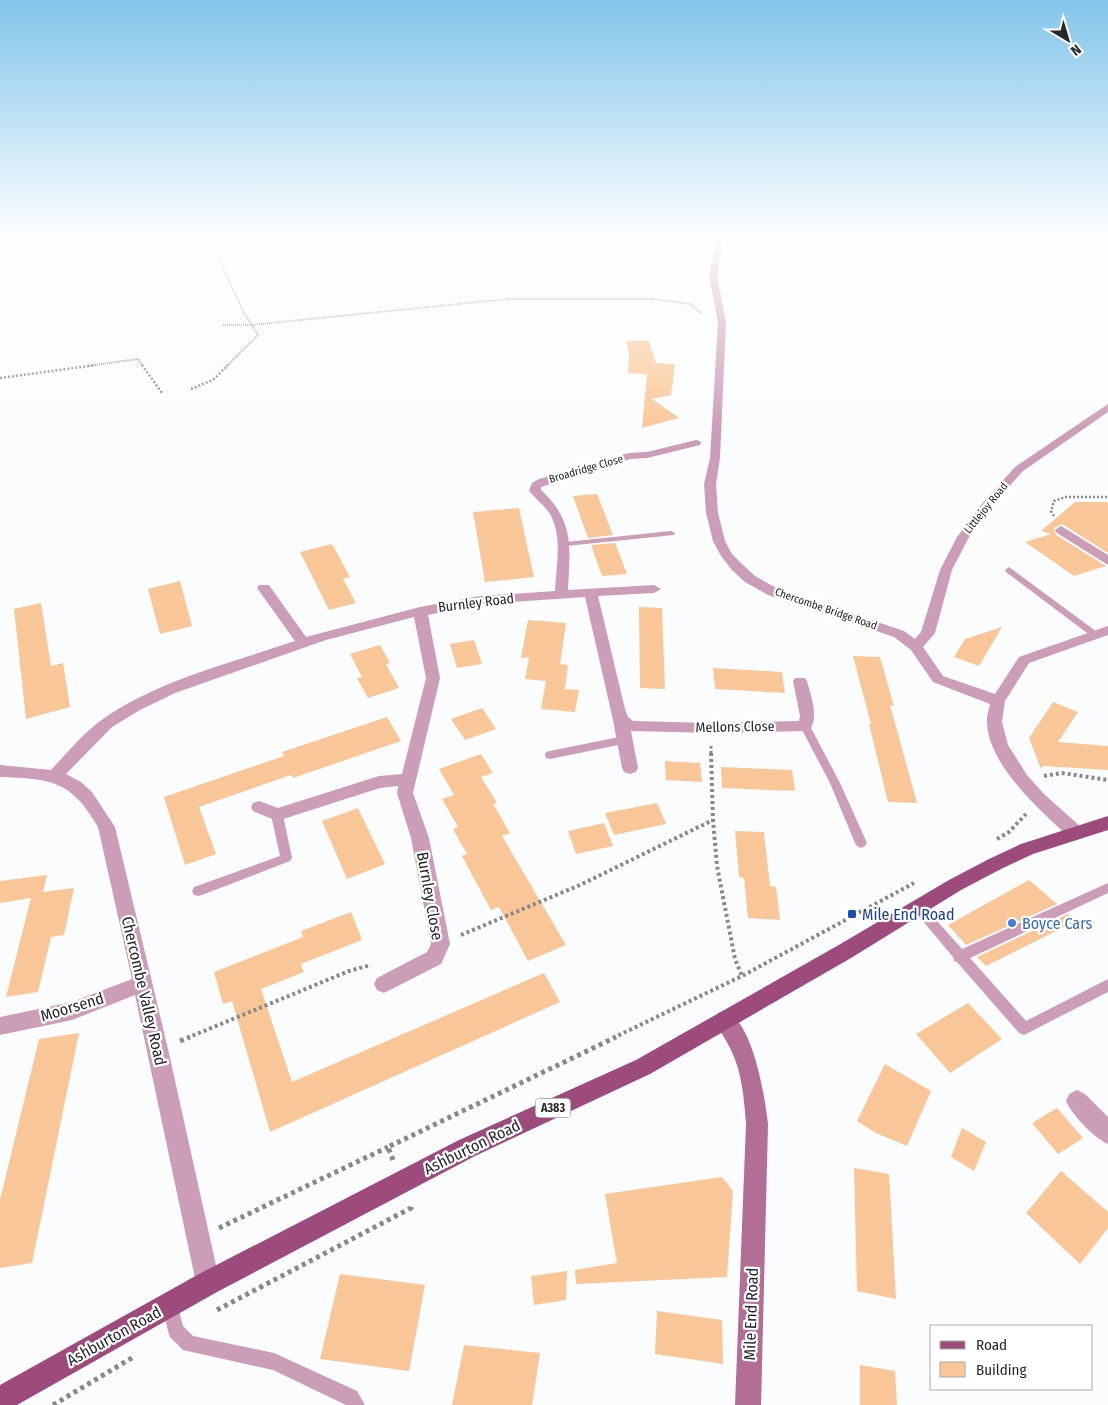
<svg xmlns="http://www.w3.org/2000/svg" width="1108" height="1405" viewBox="0 0 1108 1405" font-family="'Fira Sans Condensed',sans-serif">
<style>
.building{fill:#f9c797}
.lines{fill:none;stroke-linecap:round;stroke-linejoin:round}
.path-far4{stroke:#88898b;stroke-width:2;stroke-dasharray:1 1;stroke-linecap:butt}
.path-far3{stroke:#88898b;stroke-width:2.5;stroke-dasharray:2 2;stroke-linecap:butt}
.path-far2{stroke:#88898b;stroke-width:3;stroke-dasharray:2.5 2.5;stroke-linecap:butt}
.path-far1{stroke:#88898b;stroke-width:4;stroke-dasharray:3 3;stroke-linecap:butt}
.path{stroke:#88898b;stroke-width:5;stroke-dasharray:4 4;stroke-linecap:butt}
.lane{fill:#cc9db6;fill-rule:evenodd}
.street{fill:#cc9db6;fill-rule:evenodd}
.secondary{fill:#b26e94;fill-rule:evenodd}
.primary{fill:#9d4b7c;fill-rule:evenodd}
.transit-dot{fill:#1a4fb4;stroke:#fff;stroke-width:2}
.shop-dot{fill:#3f7fe0;stroke:#fff;stroke-width:2}
.labels{text-anchor:middle;dominant-baseline:central;stroke-width:4.5;stroke-linejoin:round;paint-order:stroke}
.far-street-label{font-size:11px;fill:#262728;stroke:#fff}
.shield{fill:#fff;stroke:#676868;stroke-width:1}
.shield-label{font-size:12px;font-weight:bold;fill:#262728}
.street-label{font-size:14px;fill:#262728;stroke:#fff}
.near-street-label{font-size:16px;fill:#262728;stroke:#fff}
.near-transit-label{font-size:16px;fill:#164399;stroke:#fff;text-anchor:start}
.near-shop-label{font-size:16px;fill:#366cbe;stroke:#fff;text-anchor:start}
</style>
<rect width="100%" height="100%" fill="#fafcfe"/>
<g class="building">
<path d="M626,341H649L656,363L675,364L671,395L652,399L679,418L642,428L647,374L628,373L629,354Z"/>
<path d="M597,494L613,535L588,538L573,496Z"/>
<path d="M1075,502H1108V553L1062,524L1054,528L1056,535L1106,566L1074,576L1025,542L1051,534L1041,531Z"/>
<path d="M519,508L534,577L485,582L473,512Z"/>
<path d="M615,543L627,574L602,576L591,545Z"/>
<path d="M332,544L350,577L343,579L356,603L329,610L300,552Z"/>
<path d="M180,581L192,626L160,634L148,589Z"/>
<path d="M41,603L51,666L63,663L70,707L26,719L14,609Z"/>
<path d="M639,607L662,608L665,689L640,688Z"/>
<path d="M528,620L566,623L560,664L568,665L565,689L579,690L575,712L541,709L546,681L525,679L529,657L521,658Z"/>
<path d="M1002,627L979,666L954,657L965,639Z"/>
<path d="M474,640L482,664L457,668L450,644Z"/>
<path d="M380,645L390,663L386,664L399,688L368,698L357,678L362,677L350,654Z"/>
<path d="M853,656L880,657L894,706L890,705L917,803L888,802L869,724H871Z"/>
<path d="M713,668L782,672L785,693L715,689Z"/>
<path d="M1053,702L1078,712L1058,742L1108,746V770L1043,766L1041,769L1029,738Z"/>
<path d="M482,708L496,729L465,740L451,719Z"/>
<path d="M387,717L401,741L293,778L291,775L199,807L216,854L185,865L164,797L284,756L282,752Z"/>
<path d="M481,754L493,773L481,777L497,803L493,804L510,833L502,836L566,945L528,961L499,907L491,910L462,856L467,854L453,829L458,827L442,799L454,795L439,769Z"/>
<path d="M665,761L700,763L702,782L666,780Z"/>
<path d="M721,767L792,770L795,791L722,788Z"/>
<path d="M657,803L666,824L614,835L605,813Z"/>
<path d="M358,808L385,864L347,879L322,821Z"/>
<path d="M604,823L613,846L576,854L568,831Z"/>
<path d="M735,831L764,832L770,886L776,887L780,920L748,918L744,878L739,877Z"/>
<path d="M47,875L43,892L74,888L64,935L51,937L38,992L6,997L31,898L0,903V881Z"/>
<path d="M1029,880L1057,904L966,945L948,925Z"/>
<path d="M351,912L362,940L301,964L304,972L261,989L292,1082L544,973L560,1002L270,1132L232,1001L223,1004L214,972L303,937L301,931Z"/>
<path d="M1068,914L1076,921L986,966L977,957Z"/>
<path d="M968,1003L1002,1039L950,1073L916,1034Z"/>
<path d="M79,1033L32,1263L0,1268V1200L39,1039Z"/>
<path d="M885,1064L931,1091L907,1146L876,1133L857,1121Z"/>
<path d="M1057,1108L1083,1138L1058,1154L1032,1123Z"/>
<path d="M962,1128L986,1142L974,1171L951,1157Z"/>
<path d="M854,1168L889,1174L896,1299L857,1291Z"/>
<path d="M1061,1171L1108,1212V1228L1080,1264L1026,1213Z"/>
<path d="M722,1177L733,1191L727,1277L576,1284L575,1270L617,1263L605,1194Z"/>
<path d="M567,1271L566,1300L534,1305L531,1276Z"/>
<path d="M340,1274L425,1285L409,1371L320,1359Z"/>
<path d="M657,1311L722,1320L723,1364L655,1354Z"/>
<path d="M464,1345L540,1353L532,1405H452Z"/>
<path d="M860,1365L895,1371L897,1405H860Z"/>
</g>
<g class="lines">
<g class="path-far4">
<path d="M223,325H251L507,299H655L690,304L702,314"/>
<path d="M87,366L138,359L143,366"/>
<path d="M227,366L258,335L244,313L216,253L237,245"/>
</g>
<g class="path-far3">
<path d="M142,365L162,393"/>
<path d="M0,378L96,365"/>
<path d="M191,389L213,380L228,365"/>
<path d="M1054,516L1051,511L1054,501L1066,497H1108"/>
</g>
<path class="path-far2" d="M711,746V755"/>
<g class="path-far1">
<path d="M711,753L713,820L717,866L735,959L742,976"/>
<path d="M1044,776L1062,773L1108,780"/>
<path d="M997,839L1009,832L1026,814"/>
<path d="M461,935L580,885L713,820"/>
<path d="M187,1038L349,971L371,965"/>
<path d="M613,1038L742,976L914,883"/>
</g>
<g class="path">
<path d="M180,1041L190,1037"/>
<path d="M393,1160L388,1147L616,1037"/>
<path d="M219,1228L388,1147"/>
<path d="M217,1310L411,1208L410,1204"/>
<path d="M53,1405L135,1356"/>
</g>
<g class="lane">
<path d="M671,531L675,533L674,535L566,546L562,544L566,542Z"/>
<path d="M1009,567L1097,632L1099,634L1097,636H1091L1006,572L1005,570Z"/>
<path d="M805,722L810,726L840,783L867,843L865,846L861,848L857,846L855,843L830,783L800,726Z"/>
<path d="M624,736L628,737L629,740L628,743L550,759L546,758L545,755L546,752L550,751Z"/>
<path d="M277,811L281,812L283,815L292,858L290,861L202,895L198,896L194,895L192,891L194,887L280,856L271,815L273,812Z"/>
<path d="M1108,883V893L970,958L1026,1021L1108,979V992L1024,1035L1019,1033L957,962L954,961L953,957L912,908L914,904L918,903L922,904L962,949Z"/>
<path d="M170,1297L176,1299L183,1326L193,1336L274,1353L357,1391L365,1405H346L273,1370L183,1350L170,1337L168,1331L162,1305L164,1299Z"/>
</g>
<g class="street">
<path d="M717,235H724L717,276L726,322L720,458L716,484L718,513L725,541L732,554L742,564L755,576L778,589L904,631L915,639L921,632L940,570L957,537L982,504L1015,467L1108,404V412L1023,471L990,508L969,537L952,570L935,633L923,647L943,676L995,694L1019,657L1108,626V635L1029,663L1005,701L1002,722L1008,745L1027,775L1044,794L1082,828L1085,833L1082,838L1076,840L1070,838C1040,810 989,766 987,723C986,717 989,710 990,704L933,682L911,650L894,637L768,595L745,582L732,570L721,556L713,541L706,513L704,484L710,458L718,322L709,276Z"/>
<path d="M696,440L700,441L701,443L700,445L647,458L630,459L541,487V490C575,522 570,547 568,590L654,585L661,589L654,593L598,596L625,709L628,717L633,721L711,723L799,721L800,716L793,681L795,678H805L807,681C811,697 819,715 810,730L805,731L711,733L631,731L638,768L636,772L630,774L624,772L622,768L613,720L585,597L480,604L428,615L440,678L413,793L429,838L450,944L441,964L384,993L377,990L374,984L377,978L427,952L431,944L411,838L397,793L398,786L380,788L277,821L253,811L251,807L253,803L259,801L278,808L379,776L402,774L426,678L414,617L326,640L175,693L140,710L112,727L66,774L81,782L92,792L115,827L168,1049L220,1283L217,1292L208,1295L199,1292L196,1283L135,995L72,1020L0,1035V1017L72,1002L132,979L98,827C71,780 51,779 0,777V765L51,770C67,753 84,732 103,719C156,681 233,662 295,641L257,588L259,585H269L306,637L420,607L480,596L555,591C556,566 563,537 550,514C544,505 536,499 529,491L532,483L539,479L629,453L647,452Z"/>
<path d="M1061,526L1108,555V565L1057,533L1055,530Z"/>
<path d="M1077,1090L1085,1094L1108,1117V1144C1094,1138 1072,1115 1066,1101L1069,1094Z"/>
</g>
<path class="secondary" d="M725,1011C753,1021 765,1097 768,1124L761,1405H735L746,1124C744,1098 742,1071 730,1048C725,1038 719,1030 715,1020L718,1013Z"/>
<path class="primary" d="M1108,816V830L1033,854L1001,869L961,890L851,958L650,1074L475,1156L217,1292L17,1405H0V1385L199,1274L459,1140L636,1060L837,946L949,880L989,859L1021,844Z"/>
</g>
<linearGradient id="sky" x2="0" y2="1"><stop stop-color="#82c5ea"/><stop offset="0.55" stop-color="#fdfeff"/><stop offset="1" stop-color="#fdfeff" stop-opacity="0"/></linearGradient>
<rect width="1108" height="431" fill="url(#sky)"/>
<rect class="transit-dot" x="847" y="909" width="10" height="10" rx="2.5"/>
<circle class="shop-dot" cx="1012" cy="923" r="5"/>
<g class="labels">
<g class="far-street-label">
<text transform="translate(586 469) rotate(-16)">Broadridge Close</text>
<text transform="translate(986 508) rotate(-51)">Littlejoy Road</text>
<text transform="translate(826 609) rotate(19)">Chercombe Bridge Road</text>
</g>
<rect class="shield" x="535.5" y="1098.5" width="35" height="19" rx="4"/>
<g class="shield-label">
<text x="553" y="1108">A383</text>
</g>
<g class="street-label">
<text transform="translate(476 603) rotate(-7)">Burnley Road</text>
<text transform="translate(735 727) rotate(-1)">Mellons Close</text>
</g>
<g class="near-street-label">
<text transform="translate(430 896) rotate(80)">Burnley Close</text>
<text transform="translate(144 991) rotate(77)">Chercombe Valley Road</text>
<text transform="translate(72 1007) rotate(-17)">Moorsend</text>
<text transform="translate(472 1147) rotate(-26)">Ashburton Road</text>
<text transform="translate(751 1314) rotate(-88)">Mile End Road</text>
<text transform="translate(114 1336) rotate(-29)">Ashburton Road</text>
</g>
<g class="near-transit-label">
<text x="862" y="914">Mile End Road</text>
</g>
<g class="near-shop-label">
<text x="1022" y="923">Boyce Cars</text>
</g>
</g>
<rect x="930" y="1325" width="162" height="65" fill="#ffffff" stroke="#a8a9a9"/>
<rect x="940" y="1341" width="25" height="8" fill="#9d4b7c" stroke="#a8a9a9"/>
<text x="976" y="1350" font-size="15" fill="#262728">Road</text>
<rect x="940" y="1362" width="25" height="15" fill="#f9c797" stroke="#a8a9a9"/>
<text x="976" y="1375" font-size="15" fill="#262728">Building</text>
<g transform="translate(1068 40) rotate(142)" stroke="#ffffff" stroke-width="4" paint-order="stroke">
<path d="M0-4L9 19L0 12L-9 19Z" fill="#262728"/>
<text y="-8" font-size="14" font-weight="bold" text-anchor="middle" fill="#262728">N</text>
</g>
</svg>
